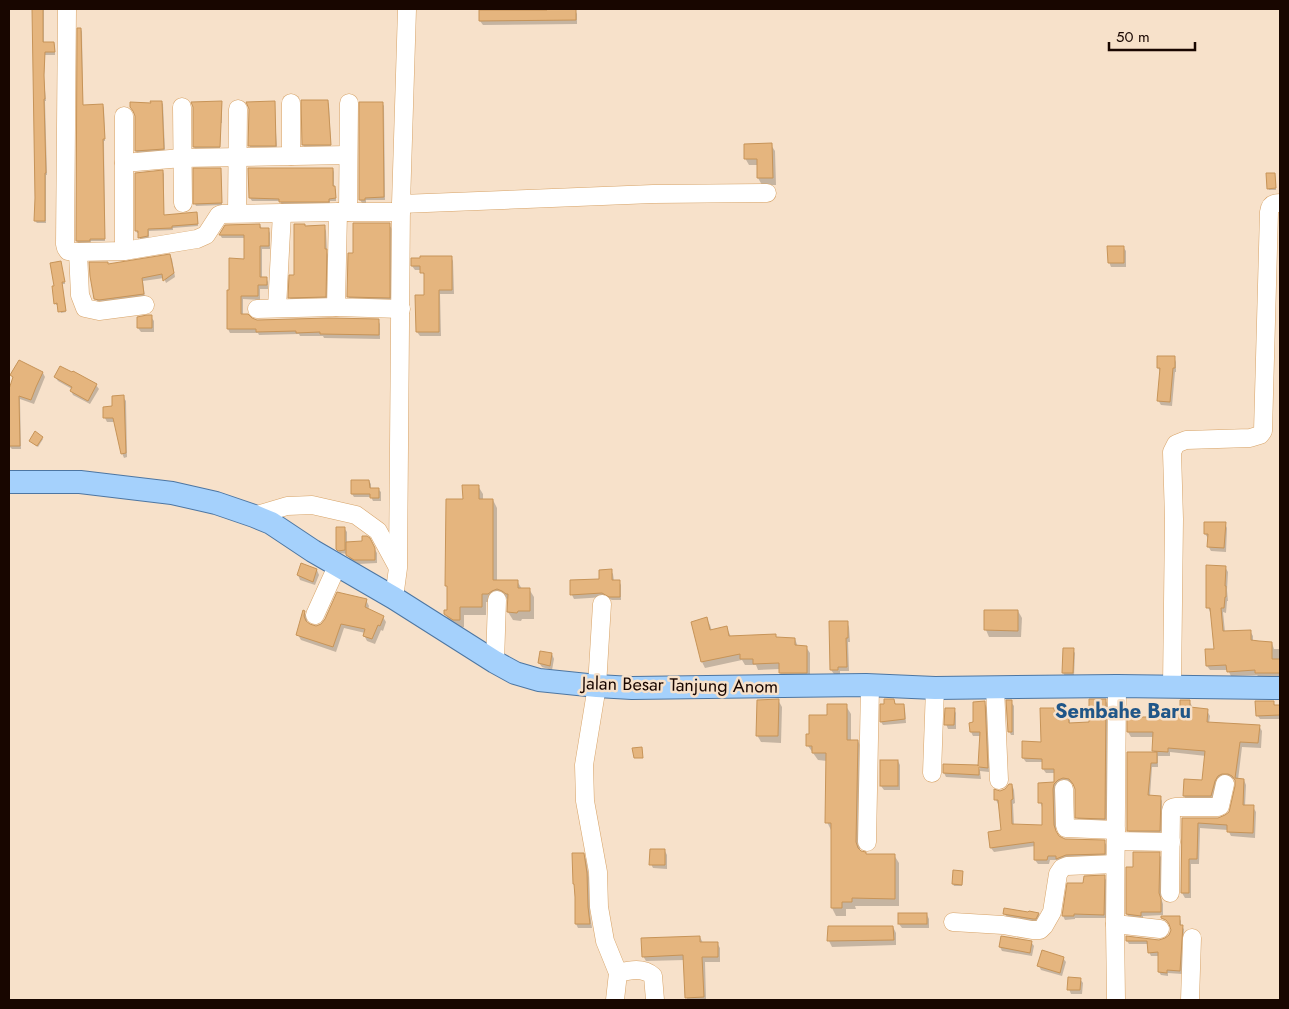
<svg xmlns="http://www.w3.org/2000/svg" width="1289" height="1009" viewBox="0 0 1289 1009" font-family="Jost,sans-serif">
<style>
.shadow{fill:#0003}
.building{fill:#e5b57e;stroke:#c79458}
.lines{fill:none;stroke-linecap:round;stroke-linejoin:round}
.minor-casing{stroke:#d7a367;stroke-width:19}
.major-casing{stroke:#4d76a2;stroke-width:24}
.minor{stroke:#fff;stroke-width:18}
.major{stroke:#a5d1fc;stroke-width:22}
.labels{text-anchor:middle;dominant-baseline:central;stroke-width:5;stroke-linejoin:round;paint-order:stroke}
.street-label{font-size:18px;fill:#180600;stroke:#f7e1ca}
.quarter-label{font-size:20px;font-weight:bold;fill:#205688;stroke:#f7e1ca}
</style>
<rect width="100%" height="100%" fill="#f7e1ca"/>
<g class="shadow">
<path d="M34,9H44V43H54L55,46V55H45L44,79L46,101H45L47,175H46V223H37L35,221Z"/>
<path d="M575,10L577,14V24L483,25L480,21V12Z"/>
<path d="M81,29L82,32L83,106H103L104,108L105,141H104L105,241H91V243H78L77,241Z"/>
<path d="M327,101L329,104L331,147L305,148L303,145Z"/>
<path d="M161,102L163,104L165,151L137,153L136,151V116L152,104Z"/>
<path d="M221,102L222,105V123H221L220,148L195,149L194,147Z"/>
<path d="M274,103L277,147H250V146Z"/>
<path d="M361,103H382L384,106L385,200H366V203H362L360,200Z"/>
<path d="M771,145L775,151L776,185H762L758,178V165H749L745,158Z"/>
<path d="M333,169L334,172V187L336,190V201H330V204L282,205L280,201H252L250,198Z"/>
<path d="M221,171L222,205L196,206L195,204Z"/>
<path d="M163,172L164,174V217L197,216L198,226L173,228V230L149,231V238L140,240L139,233H137L136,230Z"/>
<path d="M1275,174L1276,190H1269L1268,188Z"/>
<path d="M260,225L262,229H268L270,233V249H262V278H266L268,282V289H260V300L243,299V315L257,321L378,320L380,324V339L324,338L323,336H300L299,334L259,335L258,333H230L228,329L230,291L245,260V238H222L220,235Z"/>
<path d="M389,225L393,230L392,303L351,302L348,296L354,255Z"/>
<path d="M324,226L326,231L327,252L328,255L327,301H292L289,297L295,276L305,227Z"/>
<path d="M1123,247L1126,251V267H1111L1109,262Z"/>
<path d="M170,256L172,259L175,277L166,283L164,278L143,281L145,298L98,303L96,299L109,265Z"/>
<path d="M451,257L453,261L454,294H440L441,336H420L417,332L416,297H425V276L422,272V270H415L412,266L421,259Z"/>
<path d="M61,264L65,284H62L66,312L61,313L59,305H56L55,303V287Z"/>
<path d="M151,317L154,321V332H141L138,328Z"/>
<path d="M1174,357L1176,362V372H1175L1172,406L1161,405L1158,400L1161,373L1158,368V358Z"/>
<path d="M19,362L43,373L45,377L34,404L20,399L21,449H12L9,446V392L14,379L11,375Z"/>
<path d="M55,377L96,385L99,389L90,404L73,395L71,391L72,389L58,381Z"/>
<path d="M123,397L126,401L127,457L124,458L122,453L115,422H107L105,418Z"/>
<path d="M42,438L43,439L38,447L31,442Z"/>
<path d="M369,481L371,484V489H378L381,492V501H373L371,497H354L352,494Z"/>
<path d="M478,486L483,494V500H493L497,508V581H517L522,589H529L534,597V619H522L521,621L513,620L508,612V599L502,597L493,602H486V615H464V627L458,628L450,622L445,614L448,611V589L447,586L464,500Z"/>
<path d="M1225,524L1227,528L1226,552L1211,551L1208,546V538L1205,534Z"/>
<path d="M344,528L347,532V544L363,542L369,539L377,553V563L358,564L350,559L347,554L340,553L337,549Z"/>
<path d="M1225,567L1228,572L1227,590L1228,601H1227L1226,613L1223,612L1225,632L1250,631L1253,636V641L1272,643L1274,649H1280V678L1259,677L1257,675L1231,676L1228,670H1210L1207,666L1216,650L1212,612H1210L1208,607Z"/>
<path d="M317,570L319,575L315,585L300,580L298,575Z"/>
<path d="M611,571L613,574L614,581H619L621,585V600H612L605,597L574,599L572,595L571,582L600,580Z"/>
<path d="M366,600L369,606L368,610L383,617L386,622L383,631L381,630L375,644L367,641L364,635L365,633L344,628L336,652L301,640L298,635L304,612L307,617V623L316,627Z"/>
<path d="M1018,611L1022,618L1021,637H989L986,630Z"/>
<path d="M707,619L710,625L712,631L727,628L731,637L795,639L798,647H806L810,653V679H784L780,673V669L758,670L756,665H745L742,660L705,668L702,662L692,622Z"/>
<path d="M847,622L849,627L850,642H848L849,671H840V674H834L831,670Z"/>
<path d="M1064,650H1073L1075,653L1074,676H1065L1063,673Z"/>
<path d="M552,654L554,659L552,670L542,667L539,663Z"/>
<path d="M778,700L782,707L781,743L761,742L757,735Z"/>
<path d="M893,701L896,704L903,705L905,709L906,723L883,725L881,722Z"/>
<path d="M1106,701L1108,705L1107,823L1079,822L1077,817L1076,789L1073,784L1067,782L1057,788L1055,794L1056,831L1057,836L1065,840L1104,841L1107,846V858L1060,863L1058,860H1050L1049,864H1038L1035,860V846L994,852L991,848L1002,832L1000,804H998L996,800L995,791L1000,792L1012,785L1014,790L1015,803L1013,804L1014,826H1044L1043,807H1042L1040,802L1039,784L1055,783V773H1046L1043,769V762H1026L1023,758V743H1042L1055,712L1068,711L1070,716V724L1090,723Z"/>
<path d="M1189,701L1192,706V709L1207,711L1210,716L1209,723L1259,726L1262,731L1261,748L1242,747L1238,780H1244L1246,785L1245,806L1253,807L1256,812L1255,838L1231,836L1228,830L1200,828L1199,864H1191V898H1185L1182,893L1183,819H1218L1230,813L1236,781L1232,778H1225L1214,801H1187L1184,796L1185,780L1203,781L1206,756L1170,752V756H1158V767H1152L1150,796L1160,797L1162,801V835L1130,834L1128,830V753L1155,754L1154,751V737H1131L1128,732L1156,719L1181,709Z"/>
<path d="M1011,702L1014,706V735H1011L1009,731Z"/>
<path d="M1273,702L1275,706H1280V719H1260L1257,715Z"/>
<path d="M984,703L987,707L989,772L980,771L981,779L946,777L944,773V765L978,766L980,770L981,736H973L971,732Z"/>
<path d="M846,706L851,714V741H858L862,749L860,851L866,855H894L899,863V906H855L856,909H846V916H836L832,908L831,830L827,822V761L818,760L808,746L810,735L828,716Z"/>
<path d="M954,709L956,713V729H948L946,724Z"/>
<path d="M881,761H898L900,765V790H884L881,786Z"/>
<path d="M665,851L667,855V869L653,868L651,864Z"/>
<path d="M583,854L586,859L589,878L590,913L592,928H578L576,924Z"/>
<path d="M1159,854L1161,857V898L1163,904V915L1143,916V919L1129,918L1127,914V868H1135Z"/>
<path d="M962,872L963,873L962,886H954L953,884Z"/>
<path d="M1104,876L1106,880V918H1075V919L1065,920L1063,916L1084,885Z"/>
<path d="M1030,913L1039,914L1041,918L1036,923L1007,918L1005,914Z"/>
<path d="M927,915L929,919V928H902L899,924Z"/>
<path d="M1179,917L1181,921V926L1184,929L1182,974L1168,973V976L1161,975L1159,972V956H1151L1149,952V944H1129L1127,941H1159L1169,936L1172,929L1167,919H1163L1166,922H1165L1163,918Z"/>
<path d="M893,927L896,933V945L832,947L829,941Z"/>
<path d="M700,937L703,943H717L720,948V962H705L706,1000H688L686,997L685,960L646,961L643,956Z"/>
<path d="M1031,942L1034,946L1032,956L1002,951L1000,947Z"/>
<path d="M1063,958L1066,962L1062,976L1041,970L1039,966Z"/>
<path d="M1080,979L1083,983L1082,994H1071L1069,989Z"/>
</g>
<g class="building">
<path d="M32,9H43V42H54L55,52H45L44,75L45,99H44L46,173H45V221H34L35,198Z"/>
<path d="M547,9H576V20L479,21V10H547Z"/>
<path d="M77,28H81L83,105L103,104L105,139H103L105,239H90V241H76Z"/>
<path d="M301,100H328L331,145H302Z"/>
<path d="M150,101H162L164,149L135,151V116L133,111L130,107V102L151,103Z"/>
<path d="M222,101L220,147H193V107L191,102Z"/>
<path d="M275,101L276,146H248L249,109L246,102Z"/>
<path d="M359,102H383L384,197L365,198V200H359Z"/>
<path d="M772,143L773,178H757V159H744V144Z"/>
<path d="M193,168H221L222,203L193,204Z"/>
<path d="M248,168H333V186H335L336,198L329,199V202H279V199L249,198Z"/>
<path d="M163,170L164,215L197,212L198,224L172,226V228L148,229V236L138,238V231H135V173Z"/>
<path d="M1266,173H1275L1276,188L1267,189Z"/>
<path d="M353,223H390V298L347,297L348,253H353Z"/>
<path d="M260,224V228H269V246H260V277H267V285H258V296H241V314H248L252,318L257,320L329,318L379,319V335L320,334V332L296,333V331L256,332V329H227V290H229V258L244,259V235H219L225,225Z"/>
<path d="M294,224H305V226L325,225V249H327L326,297L288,298L289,275H294Z"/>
<path d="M1107,246H1124V263H1108Z"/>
<path d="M170,254L174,273L163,281L162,274L142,278L144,294L99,300L94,299L90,276L89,262H108V264Z"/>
<path d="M420,256H452V290H439V332H416L415,295H424V273H420V266H411V258H420Z"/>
<path d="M61,261L65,282H62L66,311L58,312L57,303L54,304L52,286H54L50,263Z"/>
<path d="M147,315H152V328H137V317Z"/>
<path d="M1157,356H1175V368H1173L1170,402L1157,401L1160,368H1157Z"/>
<path d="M19,360L43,372L36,387L31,400L19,396L20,446H9V389L13,377L10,375Z"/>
<path d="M60,366L72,372L73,371L97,384L88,401L70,391L72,387L54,377Z"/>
<path d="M124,395L126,453L121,454L113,418H103V407L112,406V396Z"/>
<path d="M35,431L43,437L37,446L29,441Z"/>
<path d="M351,480H369L370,488H379V498H370V494H351Z"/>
<path d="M462,485H479V499H493V580H518V588H530V611H518L517,613L507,612L508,594H506L502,591L497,589L492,591L488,594H482V607H460V620H453L444,614V610H447V586H445L446,499H463Z"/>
<path d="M1204,522H1226L1224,548L1207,547L1208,534H1204Z"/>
<path d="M336,527H345V550L338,551L336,549Z"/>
<path d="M362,536H367L370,538L375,548V560H354L346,555V542L362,541Z"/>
<path d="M301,563L317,569L313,582L297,575Z"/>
<path d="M1206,565L1226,566L1225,586H1226V597H1225L1224,608H1221L1223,631L1251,630V640L1259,641L1272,642V659H1280V673H1255V670L1227,672L1226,665L1206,666L1205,649H1214L1210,608H1206Z"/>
<path d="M612,569V580H620V597H609L602,593L570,595V580L599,579V570Z"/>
<path d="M337,592L367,599L365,607L384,616L380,626L378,625L372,639L363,636L365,629L341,624L333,647L296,635L303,610L305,611L304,616L306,621L310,624L316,626L321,624L325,619Z"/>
<path d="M984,610H1018V631L984,630Z"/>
<path d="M707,617L710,630L727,626L729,636L776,634V637L795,638V645L807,646V673H779V663L753,664V659H740V654L701,662L691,622Z"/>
<path d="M829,621H848V638H846L847,667H838V670H830Z"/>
<path d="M1063,648H1074L1073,673H1062Z"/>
<path d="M540,651L552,653L550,666L538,663Z"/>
<path d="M779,699L778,736H756L757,700Z"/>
<path d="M884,699H894L895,704H904L905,719L880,722V704H884Z"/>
<path d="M1089,699H1106L1105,819L1075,818V789L1073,784L1069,779L1063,778L1058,780L1054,784L1053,789L1054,825L1056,831L1059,836L1065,839L1105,840V854L1066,855L1056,859V856H1048L1047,860H1034V842L990,848L988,832L1001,830L998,800H994V789L1000,791L1005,789L1009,784H1012L1013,799L1011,800L1012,824L1042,825V803H1038V783L1054,782V769H1042V759L1022,758V741L1041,742L1040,708H1054V710H1068L1069,723L1089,722Z"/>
<path d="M1006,700H1012V732H1008Z"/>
<path d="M1180,700H1190V707L1208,709L1207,722L1260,725L1258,743L1240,742L1235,778L1244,779L1243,805H1254L1253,833L1227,832V825L1198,823L1197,859H1189V893H1181L1182,818H1218L1225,815L1229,812L1230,808L1235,786V780L1232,776L1228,774H1222L1218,776L1215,781L1211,796H1183L1184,779L1202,780L1205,751L1168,748V752L1152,751L1153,732H1127V717H1155L1154,709L1180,708Z"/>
<path d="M985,701L988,768L979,767V775L943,773V764L978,765V766L980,732H970L969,723L973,722V702Z"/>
<path d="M1255,701H1274V705H1280V715L1256,716Z"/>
<path d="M827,704H847V740H858L856,842L858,848L861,851L866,852V854H895V899L852,898V902H842V908H831V823H825L826,753H812V746H806V734H809V715H827Z"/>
<path d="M945,708H955L954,725H944Z"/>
<path d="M642,747L643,758H634L632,748Z"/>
<path d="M1127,752H1157V763H1151L1148,795L1161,796L1160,831H1127Z"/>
<rect x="880" y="760" width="18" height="26"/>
<path d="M650,849H665V865H649Z"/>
<path d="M1133,852H1160L1159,893L1161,899V912H1141V916L1126,914V867H1133Z"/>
<path d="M572,853H584L587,873L588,907L590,924H575V897L574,884H573Z"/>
<path d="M953,870L963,871L962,885L952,884Z"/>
<path d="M1105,875L1104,915L1074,914V916H1062L1067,883H1083L1084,876Z"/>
<path d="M1004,908L1028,912L1029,911L1039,913L1036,919H1033L1003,914Z"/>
<rect x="898" y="913" width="29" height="11"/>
<path d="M1161,916H1180V925H1183L1180,971L1167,970V973L1158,972V952L1148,953L1147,941H1126V936L1159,940L1165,938L1169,935L1171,930L1169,924L1166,920L1161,918Z"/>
<path d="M828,926H893L894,940L827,941Z"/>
<path d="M700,936V942H718V957H702L704,997L685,998L683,955L642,957L641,938Z"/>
<path d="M1001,936L1032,941L1030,953L999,947Z"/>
<path d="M1042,950L1064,957L1060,973L1037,966Z"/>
<path d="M1068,977L1081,978L1080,990H1067Z"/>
</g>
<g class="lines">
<g class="minor-casing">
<g id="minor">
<path d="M67,9L65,244L66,248L68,251L78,252L124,251L197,239L206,235L219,215L222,214L338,212"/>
<path d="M291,103V156"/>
<path d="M182,107L183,203"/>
<path d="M124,116V251"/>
<path d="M124,163L182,158L348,155"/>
<path d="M401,204L653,194L767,193"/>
<path d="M348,212L349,103"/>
<path d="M237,213L238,109"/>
<path d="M78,252L80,295L85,308L99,311L145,305"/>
<path d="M277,308L282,213"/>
<path d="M257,309L336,307"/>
<path d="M401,309L336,307L338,212H401"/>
<path d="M254,516L287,506L312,505L356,515L378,531L397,566"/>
<path d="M394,598L398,568L401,204L407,9"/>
<path d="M602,604L597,686L584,765L585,801L598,872L599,907L605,941L618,973L615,1000"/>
<path d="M315,615L338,564"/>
<path d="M495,662L497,600"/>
<path d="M1172,686L1174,519L1172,452L1176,444L1186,440L1250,438L1260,435L1263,431L1269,212C1270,205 1273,203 1280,203"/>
<path d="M995,687L999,780"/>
<path d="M932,773L935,688"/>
<path d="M1064,789L1065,825L1066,828L1116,830"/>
<path d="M1116,841L1171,842"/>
<path d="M867,842L870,686"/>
<path d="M1170,893L1171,811L1172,808L1175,807H1218L1220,806L1225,784"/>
<path d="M953,922L1003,925L1032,930H1040L1044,926L1052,912L1058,874L1062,868L1067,866L1115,864"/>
<path d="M1115,924L1160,929"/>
<path d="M618,973C630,970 643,967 653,976L655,1000"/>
<path d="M1116,1000L1115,924L1117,686"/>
<path d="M1190,1000L1192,938"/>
</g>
</g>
<g class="major-casing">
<path id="major" d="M9,482H80L172,493L216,503L254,516L271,523L313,551L394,598L495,662L515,673L539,680L597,686L632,688L866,685L935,688L1117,686L1280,688"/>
</g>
<use href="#minor" class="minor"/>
<use href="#major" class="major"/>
</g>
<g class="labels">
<g class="street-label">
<text transform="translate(680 685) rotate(1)">Jalan Besar Tanjung Anom</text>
</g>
<g class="quarter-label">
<text x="1123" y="711">Sembahe Baru</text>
</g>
</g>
<rect width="1289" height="1009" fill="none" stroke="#180600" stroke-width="20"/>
<path d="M1109 42v8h86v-8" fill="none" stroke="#180600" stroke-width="2.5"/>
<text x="1116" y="42" font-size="15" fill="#180600" stroke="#f7e1ca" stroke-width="4" paint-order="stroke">50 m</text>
</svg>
